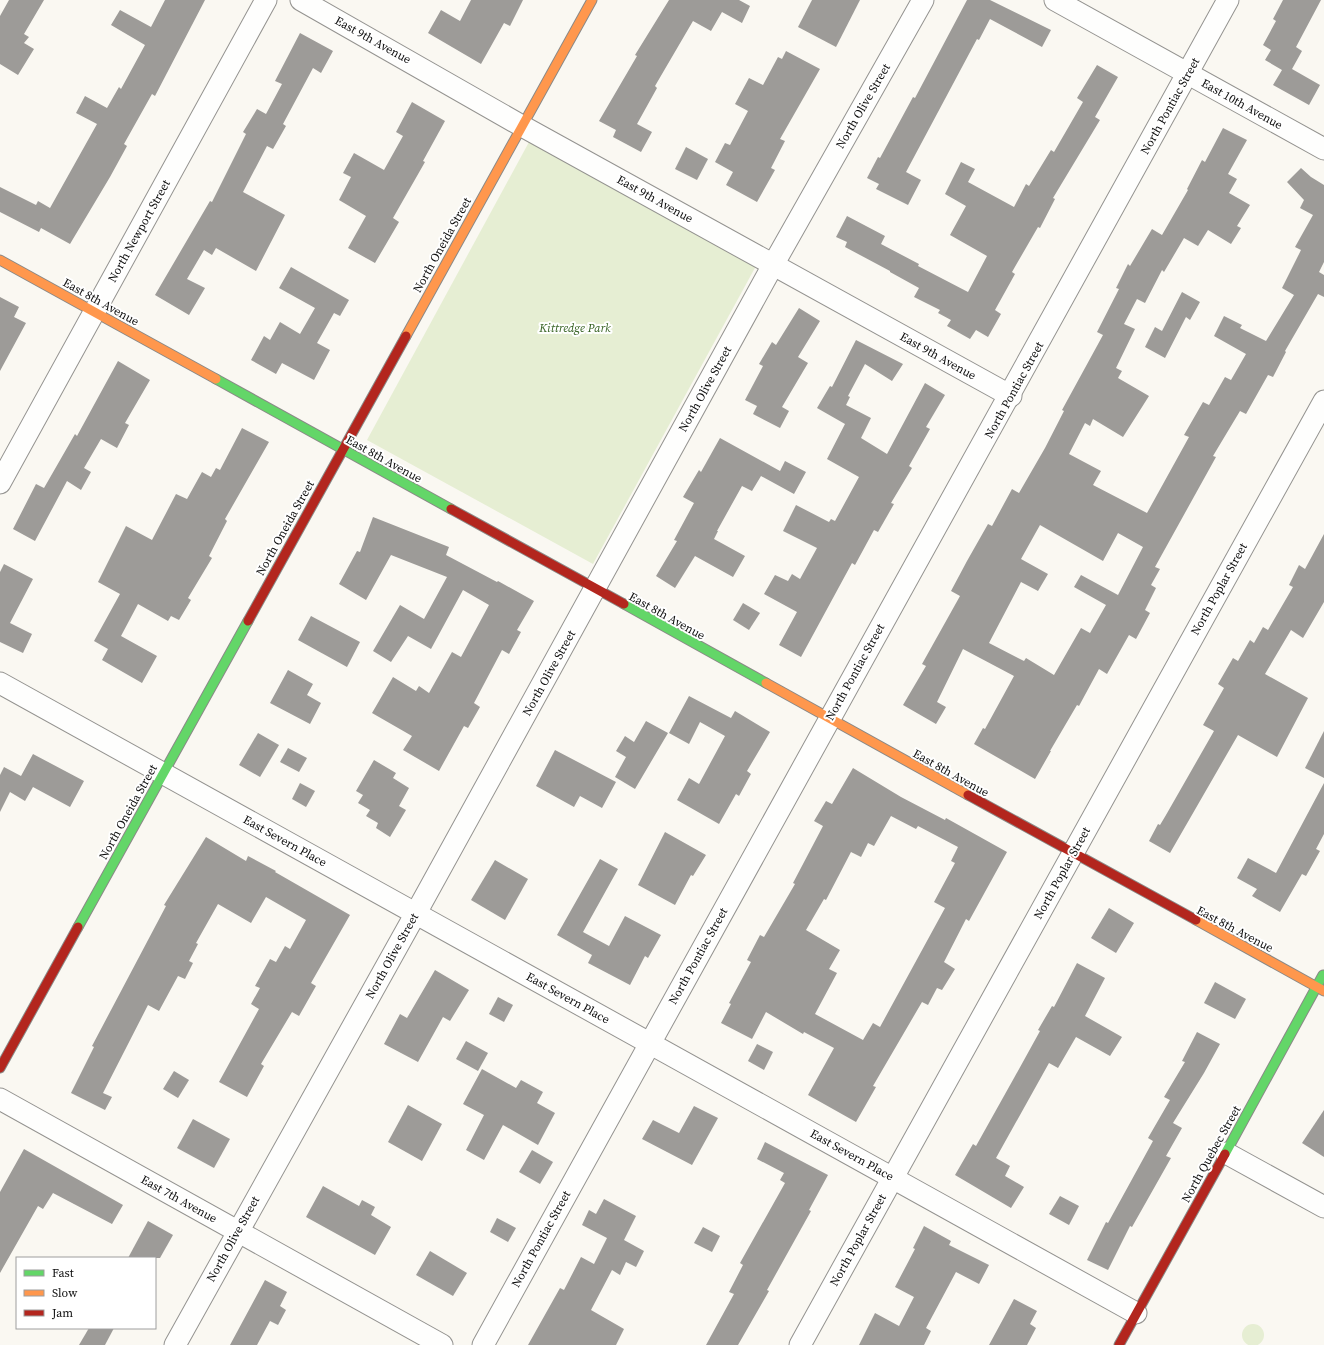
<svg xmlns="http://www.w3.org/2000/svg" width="1324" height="1345" viewBox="0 0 1324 1345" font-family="'Source Serif 4',serif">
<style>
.green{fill:#e6eed3}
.building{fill:#9d9b98;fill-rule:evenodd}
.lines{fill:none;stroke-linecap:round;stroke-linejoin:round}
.street-casing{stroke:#949390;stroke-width:23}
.fast-casing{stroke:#8a8987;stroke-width:11}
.slow-casing{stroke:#8a8987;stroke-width:11}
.jam-casing{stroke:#8a8987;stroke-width:11}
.street{stroke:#fefefd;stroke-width:21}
.fast{stroke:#63d668;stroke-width:9}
.slow{stroke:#ff974d;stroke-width:9}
.jam{stroke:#b3261e;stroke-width:9}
.labels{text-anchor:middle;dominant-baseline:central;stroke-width:4;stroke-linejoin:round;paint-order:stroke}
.street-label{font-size:12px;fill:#0d0d0d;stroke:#fff}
.park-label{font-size:12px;font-style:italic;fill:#356121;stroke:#fff}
</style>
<rect width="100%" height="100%" fill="#faf8f2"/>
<g class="green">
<path d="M529,142L756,266L593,564L367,440Z"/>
<circle cx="1253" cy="1335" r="11"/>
</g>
<g class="building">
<path d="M9,0H44L24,34L29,37L24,43L34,49L18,75L0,64V16Z"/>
<path d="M165,0H205L155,96L152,94L124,144L127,146L110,177L70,244L41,228L39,232L0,212V187L36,205L38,201L50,208L97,124L76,113L85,96L107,108L119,87L121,89L145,45L111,25L120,10L151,27Z"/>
<path d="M471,0H523L510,26L504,23L481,64L428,33L441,10L460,21Z"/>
<path d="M669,0H739L750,6L742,23L722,12L711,31L693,21L655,86L657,88L637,124L652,132L641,152L613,137L616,130L599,121L637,56L635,55Z"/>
<path d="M812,0H860L836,47L798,27Z"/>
<path d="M967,0H990L1051,30L1042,47L990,19L979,40L977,39L906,172L921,180L908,205L876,189L879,184L867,178L878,157L880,158L913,97L915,98Z"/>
<path d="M1283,0H1321L1296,47L1302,51L1292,69L1320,85L1309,105L1273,85L1282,70L1265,60L1271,50L1263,45L1276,21L1273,19Z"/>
<path d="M300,33L333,51L321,73L313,68L283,124L286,126L273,149L267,146L243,192L285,215L256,271L216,248L212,255L204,250L187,279L205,288L189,315L155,295L210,201L212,202L246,134L243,132L257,109L266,114L282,84L275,81Z"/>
<path d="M786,51L820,69L780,139L785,141L771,168L775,170L757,202L726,185L733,172L715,162L725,143L730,145L748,111L735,104L749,78L763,85L778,57L782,59Z"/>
<path d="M1097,65L1118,77L1095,117L1100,120L1053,198L1055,199L1040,228L1038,227L1012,272L1015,274L995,310L1001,314L988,337L976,330L970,339L947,326L951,320L938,313L940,310L914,297L919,288L890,272V271L845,247L847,242L836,237L847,216L885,236L881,244L919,264L918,266L968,292L987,256L950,235L966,206L945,194L961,162L975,169L968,182L1014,207L1026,184L1029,186L1051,150L1054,152L1083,102L1077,98Z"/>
<path d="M412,102L445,121L423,161L425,162L393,218L399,222L375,263L348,248L366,216L339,200L351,177L343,173L354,153L384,170L403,136L396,132Z"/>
<path d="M1223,128L1247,140L1228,174L1237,179L1229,193L1250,205L1237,226L1241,228L1231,244L1208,230L1198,246L1184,238L1164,272L1162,270L1145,303L1137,299L1124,324L1135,329L1116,368L1122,371L1118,378L1149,396L1123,437L1093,419L1090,426L1085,423L1069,454L1101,471L1093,485L1147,513L1189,437L1184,435L1203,402L1209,405L1225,377L1231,380L1246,354L1214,336L1224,316L1242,325L1240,328L1266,341L1294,295L1282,288L1301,250L1295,247L1313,215L1300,208L1304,200L1287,182L1301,168L1311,177L1324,185V262L1319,272L1324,275V297L1318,294L1285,351L1286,352L1273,377L1268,375L1246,414L1240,411L1213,456L1216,457L1155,567L1160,569L1151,585L1156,588L1145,610L1150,613L1136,639L1129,635L1107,674L1099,669L1079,706L1077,705L1050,751H1051L1035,779L974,744L983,728L985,729L1014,676L963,649L937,702L946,707L936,724L903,705L926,666L922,664L960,596L951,591L967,561L988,524L992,526L1012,489L1019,493L1045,448L1064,411L1062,410L1103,335L1097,332L1119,289L1116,288L1128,264L1130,266L1152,229L1162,235L1188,190L1187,189L1202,160L1205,162ZM1040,525L1103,561L1118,533L1143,547L1118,595L1081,575L1074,587L1106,605L1090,633L1081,628L1054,675L1026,658L1024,661L989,643L1021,582L1038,591L1048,574L1021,559Z"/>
<path d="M686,147L708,159L697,180L675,169Z"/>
<path d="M291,267L349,300L340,316L334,313L317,343L330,350L314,380L282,363L276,374L251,360L264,336L270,340L280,322L300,334L315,308L279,288Z"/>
<path d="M1182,292L1200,302L1190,320L1186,317L1165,358L1145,347L1155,327L1162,331Z"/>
<path d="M0,297L19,307L14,317L26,323L0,371Z"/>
<path d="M799,308L820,321L798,357L808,363L782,407L789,411L780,428L753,414L757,406L745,400L763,366L759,364L772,342L776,345Z"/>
<path d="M856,340L903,364L892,381L865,364L848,396L850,397L846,405L871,418L861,438L887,454L925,383L945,395L926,427L930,429L909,466L912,468L891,503L894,504L878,532L874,530L855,565L852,563L801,657L779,645L797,612L764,594L775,575L788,581L792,574L800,579L817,548L783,531L796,505L829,522L831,519L835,521L859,477L827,459L845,424L817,408L830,386L832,387Z"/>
<path d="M118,361L150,380L125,423L129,425L117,448L101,439L84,468L91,472L81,490L67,481L35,541L13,529L36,484L44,488L75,434L77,436Z"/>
<path d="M242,428L269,442L225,519L227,521L209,556L212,558L188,598L191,600L179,620L171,616L168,621L138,604L121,636L157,656L142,683L102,660L108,649L94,641L120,594L98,582L126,526L152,540L176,494L187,499L202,472L211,477L216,468L220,470Z"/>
<path d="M720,438L780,471L785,461L806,472L794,494L761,476L752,491L742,486L717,531H718L714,539L745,556L733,577L695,556L675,588L656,576L677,541L674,540L694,503L683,497L699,470L701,472Z"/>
<path d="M373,517L449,547L446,555L497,582L498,581L534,601L517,630L521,632L509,654L502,650L474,703L480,707L468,728L464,726L439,771L403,750L412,736L372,713L393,677L416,691L419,686L429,693L452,652L461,657L489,605L463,590L431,649L408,636L391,662L373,651L400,605L424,619L447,577L391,555L366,600L339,584L357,551L360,552Z"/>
<path d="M1324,534V602L1303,638L1291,630L1265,674L1308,698L1277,757L1238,735L1170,853L1149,841L1158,824L1160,825L1166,815L1214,731L1203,725L1224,688L1218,684L1233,658L1238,661L1250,640L1254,643L1263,627L1268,630L1293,587L1289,585L1299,565L1305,569Z"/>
<path d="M4,564L33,579L10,623L32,634L23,653L0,642V572Z"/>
<path d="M743,603L760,613L749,630L733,620Z"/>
<path d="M311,616L360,642L347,667L298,640Z"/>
<path d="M288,670L313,684L307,695L321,703L310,724L270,703Z"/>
<path d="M689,696L731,718L735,711L770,732L747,771L751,774L739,796L736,794L719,824L677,800L689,778L699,784L725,736L700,722L689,744L669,733Z"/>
<path d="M646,721L668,733L635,789L615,777L626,757L616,751L625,736L634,742Z"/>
<path d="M1324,731V778L1305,768Z"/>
<path d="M258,733L279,745L260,777L239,765Z"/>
<path d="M288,748L307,758L299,772L280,762Z"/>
<path d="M555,750L616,782L602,808L580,796L574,807L536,786Z"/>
<path d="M33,754L84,781L70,807L33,787L25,801L10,792L0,812V775L4,767L21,776Z"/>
<path d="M374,760L396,773L393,778L409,788L399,806L406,810L390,837L376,828L378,823L366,816L370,810L358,803L363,795L356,791Z"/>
<path d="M853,768L901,797L945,820L946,818L1007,852L969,921L966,919L944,962L955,969L942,990L937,988L928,1005L922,1002L873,1086L876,1087L856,1122L808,1095L834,1048L804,1032L803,1034L766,1012L752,1039L721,1023L731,1004L729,1003L751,962L747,960L760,935L764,937L795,884L793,883L823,826L814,821L826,801L832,804ZM891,816L916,829L918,826L958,847L951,861L955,863L934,902L945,908L880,1027L873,1023L863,1040L815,1014L837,973L829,969L840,950L806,930L824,899L826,900L851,852L861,857L868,843L874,846Z"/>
<path d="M300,783L315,791L306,807L292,799Z"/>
<path d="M1324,783V834L1316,849L1320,851L1306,876L1302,874L1280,912L1252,896L1257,889L1237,878L1248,858L1276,873Z"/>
<path d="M665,832L706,855L693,876L691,875L675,905L638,885Z"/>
<path d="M206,837L246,861L248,856L276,871L275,872L350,915L311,983L316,986L299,1016L292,1012L261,1064L264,1066L247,1097L219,1082L259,1009L251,1004L260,988L255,986L270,959L276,962L285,946L290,949L306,920L266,897L251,923L218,904L196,943L198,944L189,961L193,963L185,979L178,976L159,1011L148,1005L103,1093L112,1097L105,1110L71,1093L94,1047L92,1046L166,906L164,905Z"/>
<path d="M600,859L618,869L583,932L609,946L625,916L661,935L648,958L645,956L630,985L588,963L592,955L557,935Z"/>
<path d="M495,860L528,879L505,920L471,900Z"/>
<path d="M1109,908L1134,923L1116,953L1091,938Z"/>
<path d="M1077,963L1105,978L1085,1016L1122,1037L1110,1056L1076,1037L1058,1068L1049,1063L996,1158L1010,1166L1005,1176L1024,1187L1011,1208L955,1175L973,1144L976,1146L1014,1078L1040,1031L1038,1030L1052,1006L1054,1007Z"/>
<path d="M435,970L469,990L450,1021L443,1017L418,1062L384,1044L400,1014L407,1018Z"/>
<path d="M1215,982L1246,999L1235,1019L1204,1003Z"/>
<path d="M498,997L513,1005L504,1022L489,1014Z"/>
<path d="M1197,1032L1220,1044L1204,1073L1173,1123L1182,1128L1166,1156L1171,1158L1132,1227L1130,1226L1108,1270L1087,1260L1106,1222L1108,1223L1153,1141L1148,1138L1170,1100L1164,1097L1185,1062L1182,1061Z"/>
<path d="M466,1041L488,1053L478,1071L456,1059Z"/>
<path d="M757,1044L773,1052L764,1070L748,1061Z"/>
<path d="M482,1069L516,1088L521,1080L543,1092L537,1103L555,1113L538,1145L503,1125L484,1160L466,1150L484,1115L463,1104Z"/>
<path d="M174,1071L189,1080L178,1098L163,1089Z"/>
<path d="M408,1105L442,1124L422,1161L388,1142Z"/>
<path d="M694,1106L718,1118L692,1165L642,1139L653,1120L679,1133Z"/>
<path d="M1324,1110V1157L1302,1143Z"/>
<path d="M193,1119L230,1139L214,1168L177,1148Z"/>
<path d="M765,1142L828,1175L809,1210L811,1211L767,1290L769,1291L738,1345H706L734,1294L729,1292L743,1265L740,1263L785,1183L780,1180L784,1173L757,1159Z"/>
<path d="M24,1149L123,1205L112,1224L53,1193L43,1209L38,1206L0,1273V1192Z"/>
<path d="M532,1150L553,1162L540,1184L519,1172Z"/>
<path d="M323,1186L359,1206L362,1200L375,1207L371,1215L391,1227L375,1255L306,1217Z"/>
<path d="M1060,1196L1079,1206L1069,1225L1049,1214Z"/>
<path d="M604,1199L636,1216L624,1240L644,1251L636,1267L626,1262L620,1275L612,1270L591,1310L624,1329L616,1345H528L560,1288L564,1290L581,1257L594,1264L607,1238L582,1225L589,1210L596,1214Z"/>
<path d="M497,1218L516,1228L508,1242L490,1232Z"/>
<path d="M148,1221L173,1235L160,1258H128Z"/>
<path d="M924,1226L951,1241L949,1245L989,1265L979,1284L956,1272L926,1328L931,1331L924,1345H859L875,1313L899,1326L914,1297L895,1287L915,1249L913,1248Z"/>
<path d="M703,1227L720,1236L712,1252L694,1243Z"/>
<path d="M430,1251L467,1273L453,1296L416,1275Z"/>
<path d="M265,1280L287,1292L280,1306L286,1310L278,1325L270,1321L257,1345H230Z"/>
<path d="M1014,1299L1037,1311L1030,1324L1036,1328L1027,1345H989Z"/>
<path d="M89,1328H114L105,1345H79Z"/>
</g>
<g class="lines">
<g class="street-casing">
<g id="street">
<path d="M301,0L522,126L1011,396"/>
<path d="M1055,0L1324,149"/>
<path d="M0,483L266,0"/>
<path d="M0,683L1136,1313"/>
<path d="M0,1099L442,1345"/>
<path d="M1226,1153L1324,1207"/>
<path d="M175,1345L416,913L773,265L923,0"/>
<path d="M483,1345C731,896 982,449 1228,0"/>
<path d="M800,1345L1324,401"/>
</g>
</g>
<g class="fast-casing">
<g id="fast">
<path d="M216,379L451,509"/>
<path d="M624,604L766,683"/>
<path d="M78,927L248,621"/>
<path d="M1225,1154L1323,975"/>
</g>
</g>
<g class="slow-casing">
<g id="slow">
<path d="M0,260L216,379"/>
<path d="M406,336L592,0"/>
<path d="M766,683L968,795"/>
<path d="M1196,920L1324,991"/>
</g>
</g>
<g class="jam-casing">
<g id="jam">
<path d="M451,509L624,604"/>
<path d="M248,621L406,336"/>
<path d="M968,795L1196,920"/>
<path d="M0,1068L78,927"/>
<path d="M1119,1345L1225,1154"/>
</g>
</g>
<use href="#street" class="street"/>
<use href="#fast" class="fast"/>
<use href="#slow" class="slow"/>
<use href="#jam" class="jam"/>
</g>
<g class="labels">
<g class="street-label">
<text transform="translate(373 40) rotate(29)">East 9th Avenue</text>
<text transform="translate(1242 104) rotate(29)">East 10th Avenue</text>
<text transform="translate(863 106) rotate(-60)">North Olive Street</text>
<text transform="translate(1170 106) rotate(-61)">North Pontiac Street</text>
<text transform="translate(655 199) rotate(29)">East 9th Avenue</text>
<text transform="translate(139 231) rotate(-61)">North Newport Street</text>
<text transform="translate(442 245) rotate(-61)">North Oneida Street</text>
<text transform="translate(101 302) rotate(29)">East 8th Avenue</text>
<text transform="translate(938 356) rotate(29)">East 9th Avenue</text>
<text transform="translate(705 389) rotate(-61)">North Olive Street</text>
<text transform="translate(1014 390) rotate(-61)">North Pontiac Street</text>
<text transform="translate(384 459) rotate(29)">East 8th Avenue</text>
<text transform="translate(285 528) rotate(-61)">North Oneida Street</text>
<text transform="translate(1219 589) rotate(-61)">North Poplar Street</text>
<text transform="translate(667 616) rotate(29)">East 8th Avenue</text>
<text transform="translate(855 672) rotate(-61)">North Pontiac Street</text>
<text transform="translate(549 673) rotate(-61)">North Olive Street</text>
<text transform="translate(951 773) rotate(29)">East 8th Avenue</text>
<text transform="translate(128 812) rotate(-61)">North Oneida Street</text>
<text transform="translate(285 841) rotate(29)">East Severn Place</text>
<text transform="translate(1062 873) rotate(-61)">North Poplar Street</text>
<text transform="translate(1235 929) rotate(28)">East 8th Avenue</text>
<text transform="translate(392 956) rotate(-61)">North Olive Street</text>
<text transform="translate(698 956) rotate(-61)">North Pontiac Street</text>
<text transform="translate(568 998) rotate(29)">East Severn Place</text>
<text transform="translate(1211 1154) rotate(-61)">North Quebec Street</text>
<text transform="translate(852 1155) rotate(29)">East Severn Place</text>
<text transform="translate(179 1199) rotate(29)">East 7th Avenue</text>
<text transform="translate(233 1239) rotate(-61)">North Olive Street</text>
<text transform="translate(541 1239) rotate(-61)">North Pontiac Street</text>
<text transform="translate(858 1240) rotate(-61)">North Poplar Street</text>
</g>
<g class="park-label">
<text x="575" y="328">Kittredge Park</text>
</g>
</g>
<rect x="16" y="1257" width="140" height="72" fill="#ffffff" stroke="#9e9e9e"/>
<rect x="24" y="1270" width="20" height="6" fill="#63d668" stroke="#9e9e9e"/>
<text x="52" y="1277" font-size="12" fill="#0d0d0d">Fast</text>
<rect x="24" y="1290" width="20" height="6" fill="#ff974d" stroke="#9e9e9e"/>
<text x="52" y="1297" font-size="12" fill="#0d0d0d">Slow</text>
<rect x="24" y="1310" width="20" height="6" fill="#b3261e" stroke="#9e9e9e"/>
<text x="52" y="1317" font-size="12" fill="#0d0d0d">Jam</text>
</svg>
